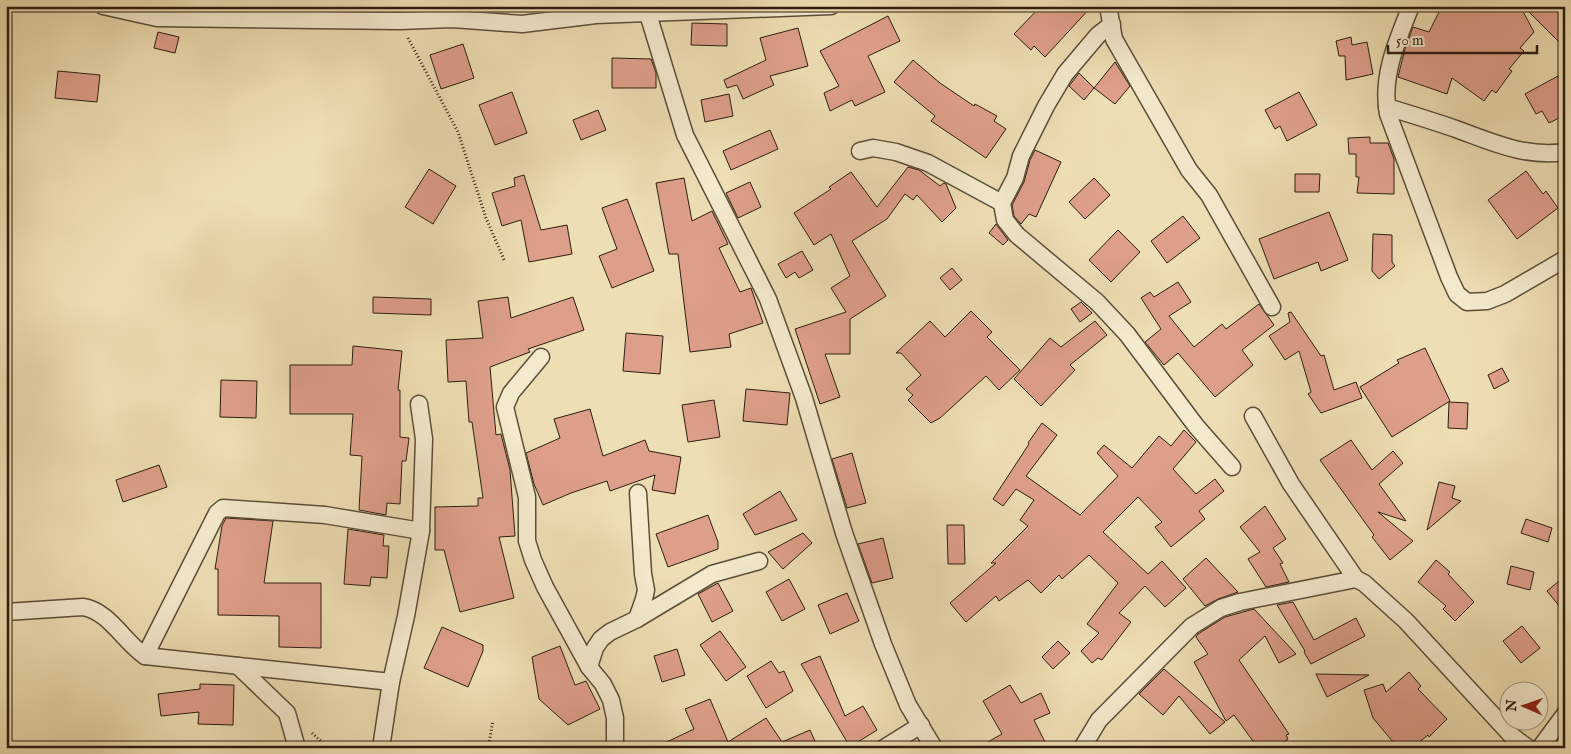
<svg xmlns="http://www.w3.org/2000/svg" width="1571" height="754" viewBox="0 0 1571 754" font-family="'IM FELL English',serif">
<style>
.building{fill:#de9f8a;stroke:#2c1e0f}
.lines{fill:none;stroke-linecap:round;stroke-linejoin:round}
.street-casing{stroke:#5c4e38;stroke-width:19}
.path{stroke:#2c1e0f;stroke-width:3;stroke-dasharray:1 2.5;stroke-linecap:butt}
.street{stroke:#f4eace;stroke-width:16}
</style>
<rect width="100%" height="100%" fill="#eedeb3"/>
<filter id="stains"><feTurbulence type="fractalNoise" baseFrequency=".004" numOctaves="4"/><feColorMatrix values="0 0 0 0 .2 0 0 0 0 .09 0 0 0 0 .02 0 0 0 .5 -.17"/></filter>
<radialGradient id="worn" r=".72"><stop offset=".6" stop-color="#630" stop-opacity="0"/><stop offset="1" stop-color="#630" stop-opacity=".3"/></radialGradient>
<g class="building">
<path d="M1041,6H1092L1045,57L1034,46L1031,50L1014,34Z"/>
<path d="M1442,6H1520L1534,32L1520,48L1524,51L1509,69L1512,71L1496,93L1492,90L1484,101L1452,78L1447,94L1398,77L1405,49L1413,27L1429,32Z"/>
<path d="M1523,6H1565V48Z"/>
<path d="M888,16L900,41L868,56L885,92L855,106L852,100L830,111L824,93L839,86L820,51Z"/>
<path d="M692,23L727,24V46L691,45Z"/>
<path d="M798,28L808,66L770,76L774,85L743,99L737,85L727,88L724,80L766,60L760,38Z"/>
<path d="M158,32L179,37L175,53L154,48Z"/>
<path d="M1351,37L1352,45L1367,42L1373,74L1346,80L1345,56H1339L1336,41Z"/>
<path d="M463,44L474,78L441,89L430,55Z"/>
<path d="M612,58L651,59L656,73V88H612Z"/>
<path d="M913,60L940,83L974,106L975,104L997,116L994,121L1006,129L986,158L931,121L935,116L894,82Z"/>
<path d="M1115,62L1130,86L1115,104L1094,88Z"/>
<path d="M58,71L100,75L97,102L55,98Z"/>
<path d="M1079,73L1094,88L1084,100L1069,86Z"/>
<path d="M1558,76L1565,89V115L1549,123L1542,111L1536,114L1525,94Z"/>
<path d="M512,92L527,133L495,145L479,105Z"/>
<path d="M1299,92L1317,125L1287,141L1280,126L1275,129L1265,110Z"/>
<path d="M729,94L733,116L705,122L701,100Z"/>
<path d="M598,110L606,130L581,140L573,120Z"/>
<path d="M770,130L778,149L731,170L723,151Z"/>
<path d="M1370,137V143H1388L1394,159V194L1357,193L1359,177H1356V154H1349L1348,138Z"/>
<path d="M1035,150L1061,162L1036,217L1029,214L1021,224L1014,216L1012,205L1024,182L1030,160Z"/>
<path d="M908,167L919,170L940,186L944,183L946,184L956,208L942,222L917,195L913,200L905,194L887,219L852,241L886,296L850,319V354H825L840,397L820,404L795,329L846,312L831,288L850,276L831,234L814,245L794,213L831,189L829,187L851,172L877,207Z"/>
<path d="M429,169L456,186L433,224L405,207Z"/>
<path d="M1526,171L1543,194L1546,191L1558,208L1517,239L1488,200Z"/>
<path d="M1295,174H1320L1319,192H1295Z"/>
<path d="M524,175L541,230L567,225L572,254L529,262L521,220L502,226L492,193L515,186L514,178Z"/>
<path d="M684,178L692,221L712,211L728,244L719,248L740,292L751,288L763,323L729,334L731,347L690,352L678,254H669L656,183Z"/>
<path d="M1094,178L1110,195L1085,219L1069,202Z"/>
<path d="M750,182L761,207L738,218L726,193Z"/>
<path d="M627,199L654,271L612,288L599,256L617,249L602,208Z"/>
<path d="M1329,212L1348,260L1321,271L1318,262L1274,279L1259,239Z"/>
<path d="M1183,216L1200,238L1167,263L1151,241Z"/>
<path d="M996,224L1008,240L1003,245L989,233Z"/>
<path d="M1118,230L1140,252L1111,282L1089,260Z"/>
<path d="M1373,234L1392,235V262L1395,266L1379,279L1372,271Z"/>
<path d="M802,251L813,270L799,278L795,272L786,278L778,264Z"/>
<path d="M952,268L962,280L950,290L940,278Z"/>
<path d="M1178,282L1191,302L1169,316L1194,347L1222,324L1226,329L1259,304L1274,325L1242,350L1253,365L1215,397L1178,353L1164,365L1145,342L1161,329L1141,298L1150,292L1154,297Z"/>
<path d="M373,297L431,299V315L373,313Z"/>
<path d="M508,297L511,318L573,297L584,330L528,349L530,352L490,367L496,435L501,434L510,470L515,536L499,537L514,598L460,612L444,550H435V507L478,506V498H483L472,422H469L466,381L448,382L446,340L483,338L478,301Z"/>
<path d="M1081,302L1092,313L1080,322L1071,309Z"/>
<path d="M971,311L992,332L987,337L1020,370L999,390L986,376L940,418L931,423L908,400L913,395L906,389L921,375L901,353H896L930,321L945,337Z"/>
<path d="M1291,312L1321,356L1324,355L1334,390L1356,382L1362,398L1321,413L1308,394L1311,392L1299,351L1285,360L1269,336L1290,322L1288,313Z"/>
<path d="M1095,321L1107,335L1070,365L1075,370L1041,406L1014,379L1050,338L1061,347Z"/>
<path d="M626,333L663,336L660,374L623,371Z"/>
<path d="M353,346L402,351L398,390H400V437L409,438L406,461H402L400,504L387,503L386,515L359,510L362,456L350,455L353,414H290V365H352Z"/>
<path d="M1425,348L1450,401L1392,437L1360,387L1399,363L1397,360Z"/>
<path d="M1502,368L1509,381L1494,389L1488,375Z"/>
<path d="M221,380L257,381L256,418L220,417Z"/>
<path d="M746,389L790,393L787,425L743,421Z"/>
<path d="M714,400L720,437L688,442L682,405Z"/>
<path d="M1449,402L1468,403L1467,429L1448,428Z"/>
<path d="M590,409L603,456L645,440L649,451L681,457L675,494L652,490L655,475L610,491L607,481L571,493L543,505L534,484L526,453L560,438L554,419Z"/>
<path d="M1042,423L1057,435L1026,476L1080,515L1118,476L1097,453L1104,445L1132,468L1159,436L1171,446L1184,430L1196,442L1173,469L1196,494L1215,479L1224,491L1199,511L1205,519L1171,547L1155,527L1162,522L1138,497L1103,532L1148,574L1162,561L1186,588L1165,607L1145,586L1119,613L1131,622L1102,660L1098,658L1092,663L1081,651L1099,633L1087,624L1118,583L1089,555L1062,579L1059,575L1041,593L1028,580L999,601L996,596L966,622L950,603L996,563H991L1028,526L1020,520L1034,500L1016,489L1003,506L993,499L1029,444L1028,443Z"/>
<path d="M1351,440L1372,470L1393,451L1403,463L1379,484L1406,521L1378,512L1413,541L1390,560L1372,537L1374,535L1320,460Z"/>
<path d="M852,453L866,503L847,508L832,459Z"/>
<path d="M159,465L167,487L123,502L116,480Z"/>
<path d="M1439,482L1455,486L1452,498L1461,501L1427,530Z"/>
<path d="M780,491L797,520L755,535L743,514Z"/>
<path d="M1265,506L1286,539L1273,548L1283,563L1280,564L1289,582L1266,587L1248,559L1260,552L1240,527Z"/>
<path d="M708,515L718,542V549L668,567L656,534Z"/>
<path d="M226,518L273,521L264,583H321V648L279,647V616L218,615V569H215L222,526Z"/>
<path d="M1526,519L1552,528L1548,542L1521,533Z"/>
<path d="M947,525H964L965,564H948Z"/>
<path d="M348,529L384,535L383,546H389L387,578L371,577L370,586L344,584Z"/>
<path d="M803,533L812,543L783,569L768,552Z"/>
<path d="M883,538L893,578L872,583L858,544Z"/>
<path d="M1206,558L1238,592L1218,599L1205,606L1183,579Z"/>
<path d="M1436,560L1450,572L1448,574L1474,602L1455,621L1443,609L1446,606L1418,582Z"/>
<path d="M1511,566L1534,572L1530,590L1507,584Z"/>
<path d="M1565,576V613L1547,591Z"/>
<path d="M789,579L805,609L782,621L766,592Z"/>
<path d="M718,583L733,611L712,622L698,594Z"/>
<path d="M847,593L859,621L830,634L818,605Z"/>
<path d="M1293,602L1314,640L1356,618L1365,636L1311,664L1304,652L1305,651L1277,605Z"/>
<path d="M1254,609L1296,654L1279,663L1265,636L1239,660L1289,734L1286,735L1288,739L1276,748H1258L1234,715L1226,721L1194,662L1208,654L1196,637L1198,634L1225,617Z"/>
<path d="M1522,626L1540,648L1521,663L1503,641Z"/>
<path d="M442,627L483,645V651L468,687L424,668Z"/>
<path d="M720,631L746,667L726,681L700,645Z"/>
<path d="M1058,641L1070,653L1053,669L1042,657Z"/>
<path d="M560,646L575,685L586,681L600,709L568,725L539,699L532,657Z"/>
<path d="M677,649L685,675L662,682L654,656Z"/>
<path d="M820,656L845,716L863,706L877,730L850,747L801,664Z"/>
<path d="M771,661L779,673L784,671L793,691L766,708L747,676Z"/>
<path d="M1164,669L1186,688L1225,722L1210,734L1179,696L1163,715L1139,694Z"/>
<path d="M1409,672L1421,686L1418,689L1447,719L1429,737L1428,735L1412,748H1398L1373,718L1364,690L1383,684L1386,692Z"/>
<path d="M1316,674L1369,675L1327,697Z"/>
<path d="M200,684L234,685L233,725L198,724L199,712L161,716L158,694L200,689Z"/>
<path d="M1010,685L1021,703L1041,693L1050,713L1034,720L1048,748H977L1002,734L983,701Z"/>
<path d="M710,699L728,742L766,718L782,742L810,730L818,748H654L694,729L685,709Z"/>
</g>
<g class="lines">
<g class="street-casing">
<g id="street">
<path d="M103,6L157,18L400,21L452,19L522,24L596,15L831,6"/>
<path d="M1108,6L1114,39L1189,170L1209,195L1272,307"/>
<path d="M1411,6C1397,41 1381,76 1388,114L1449,277L1457,294L1467,302L1487,301L1505,294L1565,259"/>
<path d="M648,14L685,135L768,299L804,398L844,533L883,644L908,705L934,748"/>
<path d="M1112,24L1098,35L1065,74L1046,106L1021,156L1015,178L1002,203L1005,220L1017,235L1097,302L1127,334L1196,426L1232,467"/>
<path d="M1387,107C1410,114 1433,121 1456,129C1492,142 1526,158 1565,152"/>
<path d="M860,151L873,148L896,152L928,163L1002,203"/>
<path d="M541,357L511,393L505,407L527,497V541L533,560L545,587L589,667L603,684L611,700L615,718V748"/>
<path d="M1253,416L1291,484L1356,579"/>
<path d="M6,612L83,607C109,611 124,642 145,656L391,682"/>
<path d="M637,619L644,599L646,590L643,574L638,493"/>
<path d="M145,656L217,513L223,508L325,515L421,531"/>
<path d="M238,666L287,713L297,748"/>
<path d="M589,667L595,648L601,639L610,632L637,619L712,574L759,561"/>
<path d="M381,748L391,682L406,616L421,531L424,439L419,404"/>
<path d="M884,748L921,725"/>
<path d="M1082,748L1099,720L1192,626L1221,608L1240,602L1356,579L1364,583L1406,621L1512,736L1528,748"/>
<path d="M1540,748L1565,714"/>
</g>
</g>
<g class="path">
<path d="M408,38L458,132L486,218L505,262"/>
<path d="M312,733L328,748"/>
<path d="M488,748L493,721"/>
</g>
<use href="#street" class="street"/>
</g>
<rect width="1571" height="754" fill="none" stroke="#eedeb3" stroke-width="25"/>
<rect x="8" y="8" width="1556" height="739" fill="none" stroke="#2c1e0f" stroke-width="2.5"/>
<rect x="12" y="12" width="1546" height="729" fill="none" stroke="#2c1e0f"/>
<g transform="translate(1524 706) rotate(272)"><circle r="24" fill="#f4eace" stroke="#a49882"/>
<path d="M0-4L9 19L0 12L-9 19Z" fill="#8f2418"/>
<text y="-8" font-size="14" font-weight="bold" text-anchor="middle" fill="#2c1e0f">N</text>
</g>
<path d="M1388 45v8h149v-8" fill="none" stroke="#2c1e0f" stroke-width="2.5"/>
<text x="1396" y="45" font-size="15" fill="#2c1e0f" stroke="#f4eace" stroke-width="4" paint-order="stroke">50 m</text>
<rect width="100%" height="100%" filter="url(#stains)"/>
<rect width="100%" height="100%" fill="url(#worn)"/>
</svg>
